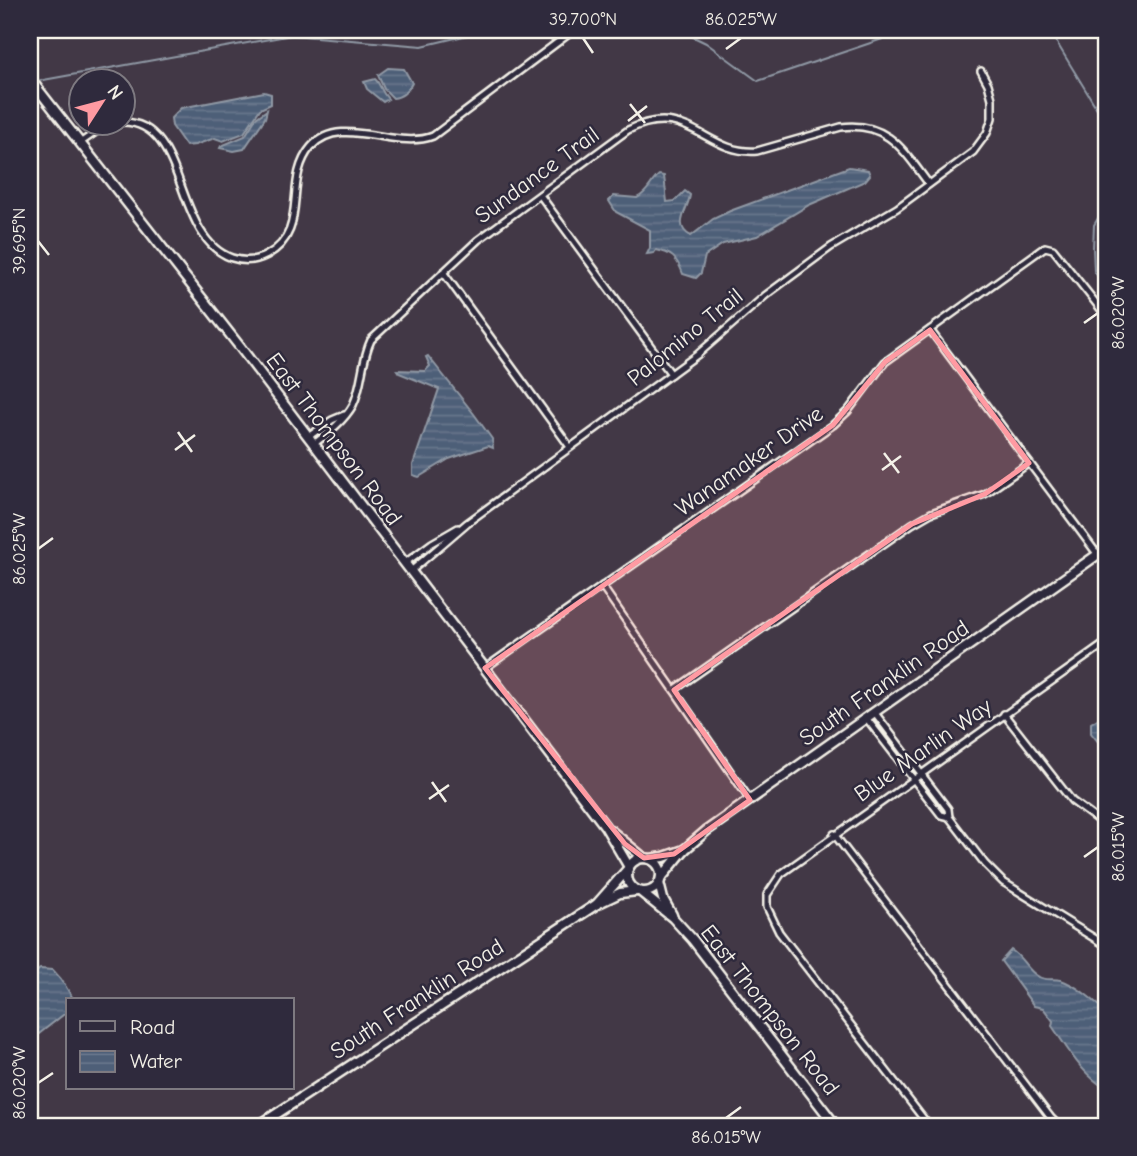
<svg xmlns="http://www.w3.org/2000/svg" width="1137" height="1156" viewBox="0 0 1137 1156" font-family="'Comic Neue',sans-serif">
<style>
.water{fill:url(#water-rules);stroke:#9099a5;stroke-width:2}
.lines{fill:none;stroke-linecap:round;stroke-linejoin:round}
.stream{stroke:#9099a5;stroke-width:2}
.minor-casing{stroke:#f4f1e8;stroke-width:10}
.secondary-casing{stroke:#f4f1e8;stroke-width:13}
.minor{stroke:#2f2a3d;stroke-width:5}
.secondary{stroke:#2f2a3d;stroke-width:8}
.marked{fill:#ff9aa2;fill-opacity:0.2;stroke:#ff9aa2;stroke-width:5;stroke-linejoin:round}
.ticks{fill:none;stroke:#f4f1e8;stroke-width:2.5}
.labels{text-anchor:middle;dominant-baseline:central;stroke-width:5;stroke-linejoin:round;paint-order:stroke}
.street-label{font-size:23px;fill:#f4f1e8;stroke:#2f2a3d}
.neatline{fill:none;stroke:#f4f1e8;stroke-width:2.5}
.ticks-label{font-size:18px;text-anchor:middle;fill:#f4f1e8}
</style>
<defs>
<pattern id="water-rules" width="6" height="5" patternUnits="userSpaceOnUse" patternTransform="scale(1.75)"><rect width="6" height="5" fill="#4e5f78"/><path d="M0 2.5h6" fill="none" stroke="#68768b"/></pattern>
</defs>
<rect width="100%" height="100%" fill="#423846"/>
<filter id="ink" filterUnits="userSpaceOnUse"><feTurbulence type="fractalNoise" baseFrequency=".0143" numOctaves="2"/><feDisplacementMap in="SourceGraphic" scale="14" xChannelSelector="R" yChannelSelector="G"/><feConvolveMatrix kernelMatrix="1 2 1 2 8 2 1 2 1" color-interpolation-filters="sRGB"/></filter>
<g filter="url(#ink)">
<g class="water">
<path d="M388,68L404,69L412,83C408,91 403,97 393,98L384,89L378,75Z"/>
<path d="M375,79C381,84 380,91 388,99L383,102L367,89L364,82Z"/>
<path d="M264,92L271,94V104L260,109L244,133L223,141L215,138L195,145L186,146L172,126L171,118L181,108Z"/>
<path d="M267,110L265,118L244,149L234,151L220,148L221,146L245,136L256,118Z"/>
<path d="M849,167L868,170L870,175L865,181L809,205L757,236L723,244L705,256L701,273L696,278L683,274C677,258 672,253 656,250L654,253L647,254L650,248V230L616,212L609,201L614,196L637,198C649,192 650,182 659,175L664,176L667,202L675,201L685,191L690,195C688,210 672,226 691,236L713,219L730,211Z"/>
<path d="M428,356L474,414L492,439L493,448L488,446L449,459L419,477L413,475V465L439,389L399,373L397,370L425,371L430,366L426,357Z"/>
<path d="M1099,718C1098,736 1107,735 1107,753L1091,733V723Z"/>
<path d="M1011,950C1023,957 1027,971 1039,977C1046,981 1053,978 1061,980C1078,986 1094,1001 1107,1012V1089C1082,1075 1068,1049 1052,1026L1053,1021L1043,1008L1034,1006L1001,961Z"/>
<path d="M40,969L53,970L61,979L74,1000H68V1011L30,1041V977Z"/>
</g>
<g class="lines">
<g class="stream">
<path d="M679,30L706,43L758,81L909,30"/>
<path d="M1049,30L1107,125"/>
<path d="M38,81L292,35L422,46L489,30"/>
<path d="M1107,203L1094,225L1093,248L1094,271L1107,290"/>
</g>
<g class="minor-casing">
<g id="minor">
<path d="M122,122C189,121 172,237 232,258C244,262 256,261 267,255C311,231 282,181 311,147C341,113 395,151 433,136L574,30"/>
<path d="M80,143L100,129L116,122"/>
<path d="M540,195L671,374"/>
<path d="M443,272L570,447"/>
<path d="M930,330L1098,555"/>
<path d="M308,437L332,420L344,415"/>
<path d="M314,444C328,433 344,421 353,405C363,384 361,361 371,340L478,240L628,130C689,100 705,155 757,151L841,127C888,121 904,151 929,184"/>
<path d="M405,563L432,543L458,528"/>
<path d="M411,571L467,523L697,355L766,295L831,247L897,208L973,152L987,133L992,118V99L988,84L981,71"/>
<path d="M602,586L750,800"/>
<path d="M485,668L833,425L848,411L885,362L1045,247L1053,249L1107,317"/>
<path d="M674,690L912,524L931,513L985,494L1029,463"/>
<path d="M1004,714L1072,801L1107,827"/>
<path d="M867,719L941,815L949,817L948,809L875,713"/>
<path d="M949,817L985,864L1003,882L1107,946"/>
<path d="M834,834L1051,1118L1059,1126"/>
<path d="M929,1126L779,932L767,907V895L781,874L1107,642"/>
</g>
</g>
<g class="secondary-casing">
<g id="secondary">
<path d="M30,79L240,347L605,826L629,867"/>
<path d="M610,830L644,858"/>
<circle cx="644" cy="875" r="17"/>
<path d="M650,859L664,857L684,850"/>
<path d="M661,878L684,850L706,831L1107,548"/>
<path d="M659,883L663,899L672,915"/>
<path d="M642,893L673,918L693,940L836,1126"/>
<path d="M597,904L627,870"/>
<path d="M258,1126L597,904L620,893L637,891"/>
</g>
</g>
<use href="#minor" class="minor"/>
<use href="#secondary" class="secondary"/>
</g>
</g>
<path class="marked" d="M930,330L1029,463L985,494L912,524L674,690L750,800L674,854L644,858L625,844L485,668L833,425L885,362Z"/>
<path class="ticks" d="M583,38L593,53M726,49L741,38M630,104L645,123M628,121L647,106M38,241L49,255M1084,323L1098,313M178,432L192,452M175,450L195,435M884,453L899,473M882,470L901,456M38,549L53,538M432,782L446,802M429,799L449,785M1084,857L1098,847M38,1083L53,1073M726,1118L741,1107"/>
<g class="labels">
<g class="street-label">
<text transform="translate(537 175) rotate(-36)">Sundance Trail</text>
<text transform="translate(685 337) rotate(-39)">Palomino Trail</text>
<text transform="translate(334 439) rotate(53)">East Thompson Road</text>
<text transform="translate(749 461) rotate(-35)">Wanamaker Drive</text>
<text transform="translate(884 683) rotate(-35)">South Franklin Road</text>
<text transform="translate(923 750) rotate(-35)">Blue Marlin Way</text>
<text transform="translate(417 999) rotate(-33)">South Franklin Road</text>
<text transform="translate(770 1010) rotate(52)">East Thompson Road</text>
</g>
</g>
<rect width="1137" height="1156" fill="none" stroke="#2f2a3d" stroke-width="77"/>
<rect x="66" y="998" width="228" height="91" fill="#2f2a3d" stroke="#7e7a81" stroke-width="2"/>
<rect x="80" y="1021" width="35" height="10" fill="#2f2a3d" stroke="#7e7a81" stroke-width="2"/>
<text x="130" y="1034" font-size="21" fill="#f4f1e8">Road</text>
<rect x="80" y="1051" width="35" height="21" fill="url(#water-rules)" stroke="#7e7a81" stroke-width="2"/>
<text x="130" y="1068" font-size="21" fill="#f4f1e8">Water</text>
<g transform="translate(102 102) rotate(54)"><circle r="33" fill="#2f2a3d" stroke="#7e7a81" stroke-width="2"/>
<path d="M0-5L12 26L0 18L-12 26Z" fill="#ff9aa2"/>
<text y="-10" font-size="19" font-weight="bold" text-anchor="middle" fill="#f4f1e8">N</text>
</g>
<rect x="38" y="38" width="1060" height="1080" class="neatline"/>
<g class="ticks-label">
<text x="583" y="25">39.700°N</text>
<text x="741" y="25">86.025°W</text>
<text transform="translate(19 241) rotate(-90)" y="6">39.695°N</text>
<text transform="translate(1118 313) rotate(-90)" y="6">86.020°W</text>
<text transform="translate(19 549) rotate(-90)" y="6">86.025°W</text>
<text transform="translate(1118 847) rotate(-90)" y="6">86.015°W</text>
<text transform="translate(19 1083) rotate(-90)" y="6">86.020°W</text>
<text x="726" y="1143">86.015°W</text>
</g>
</svg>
